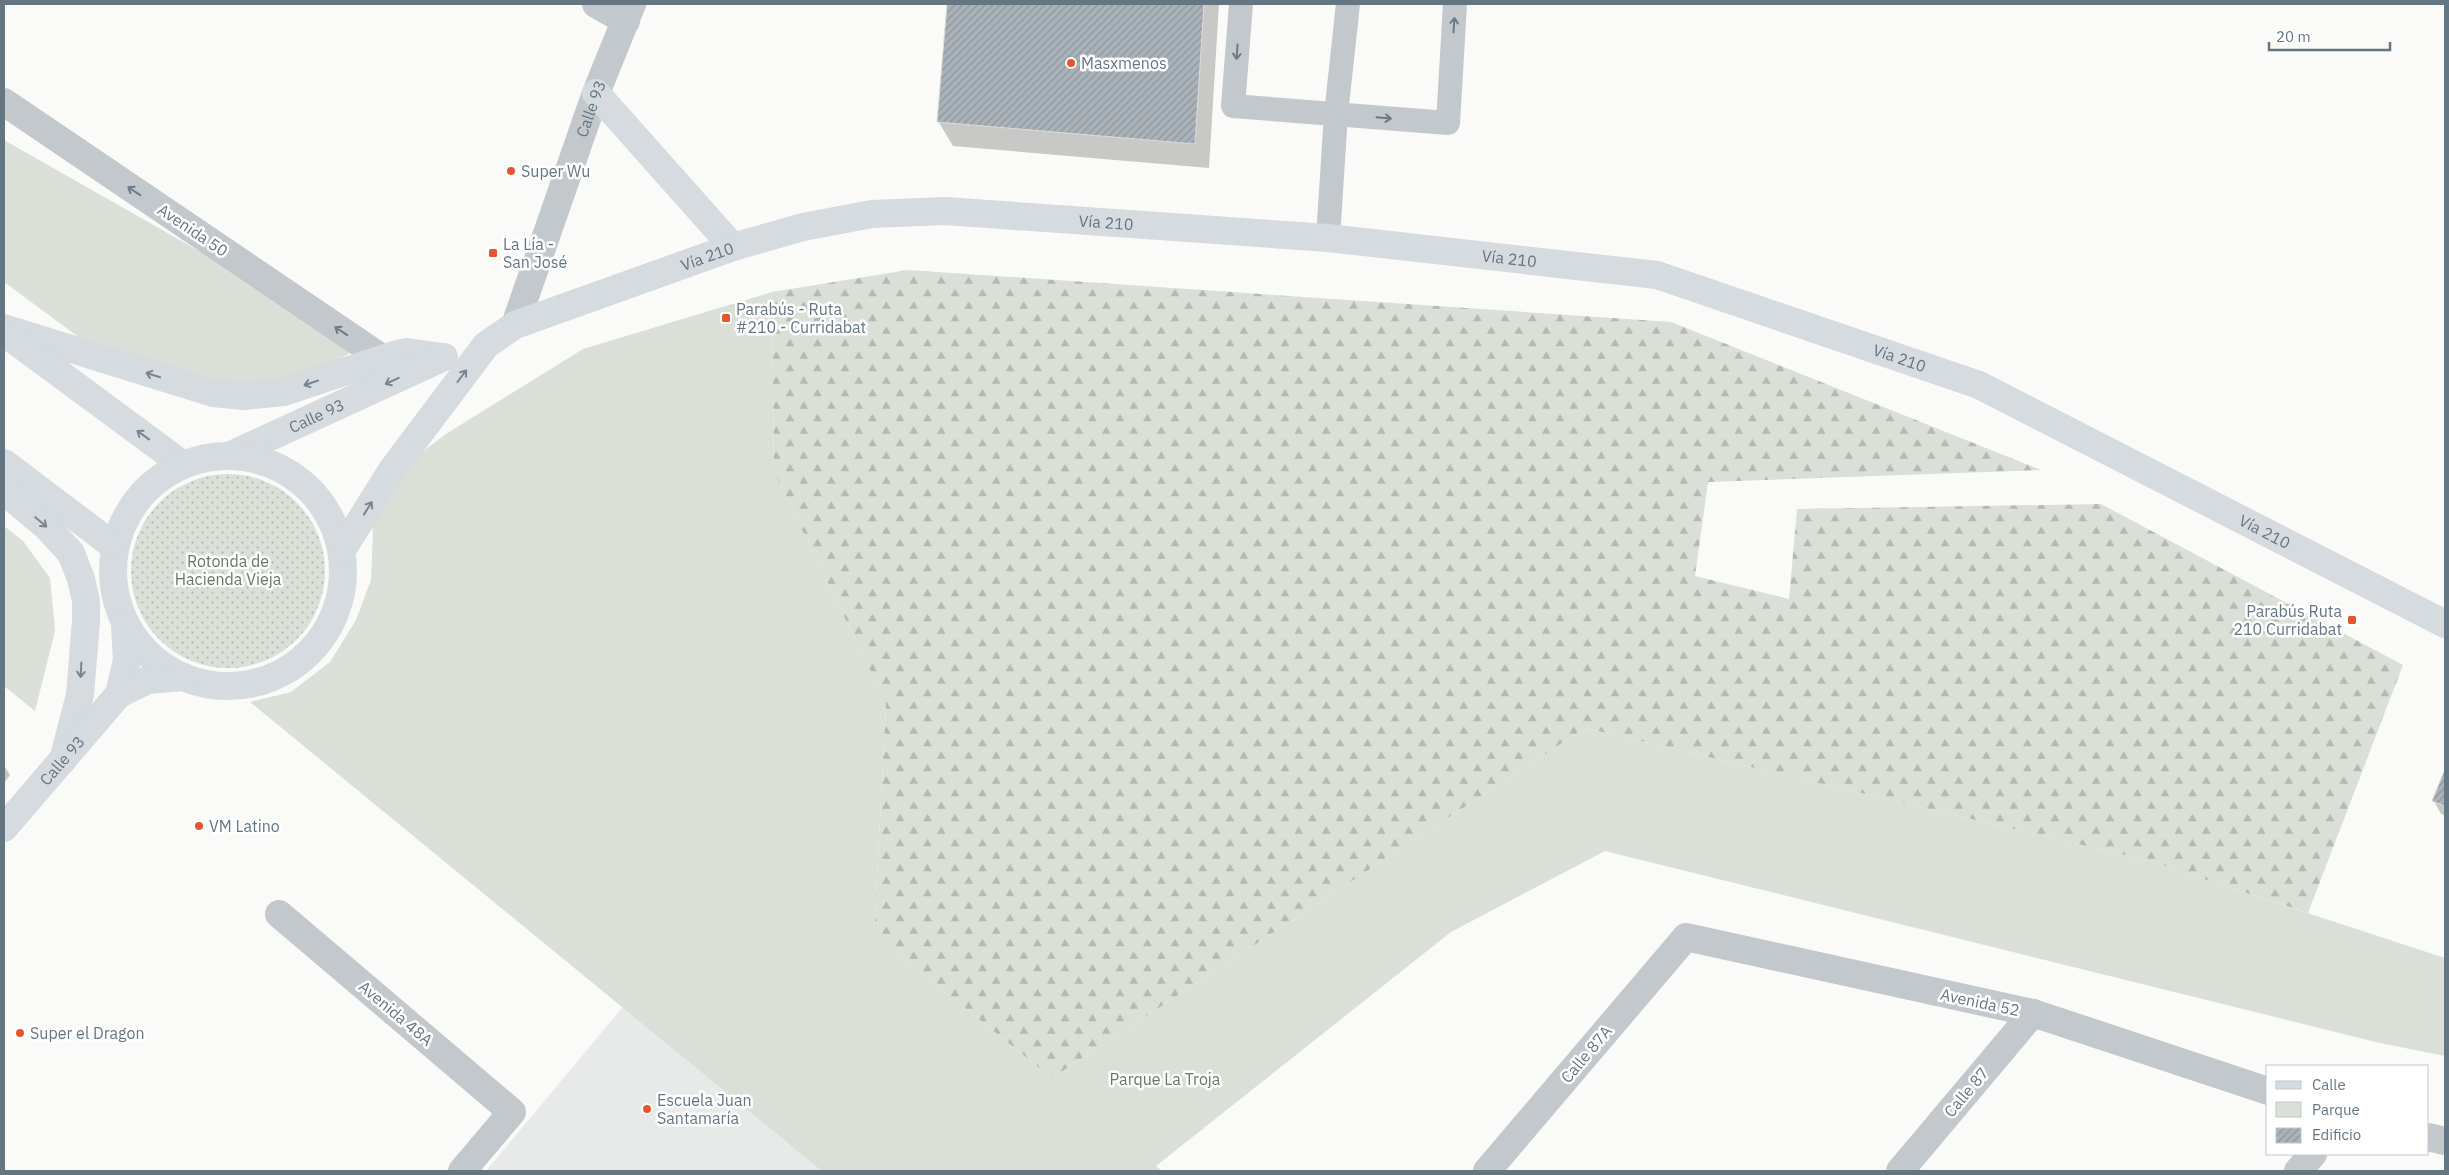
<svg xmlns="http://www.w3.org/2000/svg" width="2449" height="1175" viewBox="0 0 2449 1175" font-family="'IBM Plex Sans',sans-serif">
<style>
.built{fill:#e8e9e9}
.green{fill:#dadfd7}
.forest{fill:url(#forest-firs)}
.garden{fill:url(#garden-dots)}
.shadow{fill:#0003}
.building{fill:url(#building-hatch);stroke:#dcdcda}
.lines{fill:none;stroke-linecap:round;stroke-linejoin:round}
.service{stroke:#c3c8cc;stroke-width:24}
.minor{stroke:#c3c8cc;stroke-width:28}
.secondary{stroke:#d6dbdf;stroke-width:28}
.oneway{stroke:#6a7a87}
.oneway2{stroke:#768591}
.poi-dot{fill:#e4572e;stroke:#fff;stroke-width:2}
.labels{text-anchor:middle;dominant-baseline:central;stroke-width:5;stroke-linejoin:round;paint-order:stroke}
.poi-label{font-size:16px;fill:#657683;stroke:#fff;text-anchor:start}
.street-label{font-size:16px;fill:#657683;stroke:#fff}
.park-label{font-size:16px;fill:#687a64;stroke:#fff}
</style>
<defs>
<pattern id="forest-firs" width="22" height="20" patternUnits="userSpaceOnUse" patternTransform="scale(1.25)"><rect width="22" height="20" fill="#dadfd7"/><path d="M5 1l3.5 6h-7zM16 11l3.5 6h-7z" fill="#b4b9b4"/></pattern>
<pattern id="garden-dots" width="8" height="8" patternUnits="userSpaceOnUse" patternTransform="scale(1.25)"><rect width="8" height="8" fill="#dadfd7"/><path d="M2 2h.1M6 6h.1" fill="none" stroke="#b4b9b4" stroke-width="1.8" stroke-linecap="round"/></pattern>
<pattern id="building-hatch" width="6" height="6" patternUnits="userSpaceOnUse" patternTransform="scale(1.25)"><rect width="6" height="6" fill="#aab3b9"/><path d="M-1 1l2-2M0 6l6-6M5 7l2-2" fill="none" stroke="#8e969c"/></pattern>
</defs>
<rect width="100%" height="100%" fill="#fafaf8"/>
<path class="built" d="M626,1003L832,1171H486Z"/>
<g class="green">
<path d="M4,140L331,326L350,353L308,377L248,394L122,369L4,282Z"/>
<path d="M772,292L774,472L886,703L874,935L1052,1078L1585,728L2146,860L2445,958V1056L2380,1043L1605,851L1451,932L1156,1166L1162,1171H822L250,702L291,692L330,662L356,620L371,580L373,533L367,494L446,434L583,349Z"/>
<path d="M4,526L23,541L50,578L55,631L35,711L4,686Z"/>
</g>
<path class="forest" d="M908,270L1671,322L2041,470L1708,482L1695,576L1789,599L1797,509L2101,504L2403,665L2308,913L2146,860L1585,728L1052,1078L874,935L886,703L774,472L772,292Z"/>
<circle class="garden" cx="228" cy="571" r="97"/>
<g class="shadow">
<path d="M948,4H1219L1209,168L953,146L938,121Z"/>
<path d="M4,765L10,775L4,783Z"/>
<path d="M2445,772V816L2441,814L2434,801Z"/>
</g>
<g class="building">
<path d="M947,4H1204L1195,144L937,122Z"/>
<path d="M2445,769V806L2432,801Z"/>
</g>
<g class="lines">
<g class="service">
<path d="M1241,4L1233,106L1448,123L1455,4"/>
<path d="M1328,238L1336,114L1348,4"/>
</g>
<g class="minor">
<path d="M596,4L626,21"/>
<path d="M4,102L382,358"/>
<path id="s1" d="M515,325L596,93L632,4"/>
<path d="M279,914L512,1112L462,1171"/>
<path d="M2428,1137L2445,1141"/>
<path d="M1487,1171L1686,937L2033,1013L2268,1091"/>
<path d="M1900,1171L2033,1013"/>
<path d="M2298,1171L2313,1154"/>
</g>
<g class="secondary">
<path d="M596,93L733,247"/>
<path d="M4,328L213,393L244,396L284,392L394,355L407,352L442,357"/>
<path d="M10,337L182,464"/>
<path id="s2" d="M231,455L444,357"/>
<circle cx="228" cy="571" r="115"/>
<path d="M4,463L114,546"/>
<path d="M4,491L47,527L71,553L81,579L86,601V621L80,695L63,760"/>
<path id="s3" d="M342,550L392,470L486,345L515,325L733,247L803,227L872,214L945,211L1328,238L1657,275L1979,385L2445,624"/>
<path d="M119,694L127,660L125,624"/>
<path id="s4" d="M4,828L119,694L148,680L183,677"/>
</g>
</g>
<defs><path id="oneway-shaft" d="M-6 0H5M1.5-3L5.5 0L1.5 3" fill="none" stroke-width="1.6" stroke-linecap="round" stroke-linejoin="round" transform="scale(1.25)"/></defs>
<g class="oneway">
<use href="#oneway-shaft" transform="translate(1454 25) rotate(-86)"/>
<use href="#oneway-shaft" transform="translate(1237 52) rotate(94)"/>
<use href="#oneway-shaft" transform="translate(1384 118) rotate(5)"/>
<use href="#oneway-shaft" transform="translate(134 191) rotate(-146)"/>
<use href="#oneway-shaft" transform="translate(341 331) rotate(-146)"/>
</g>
<g class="oneway2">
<use href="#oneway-shaft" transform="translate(153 375) rotate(-163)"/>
<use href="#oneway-shaft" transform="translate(462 376) rotate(-53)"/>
<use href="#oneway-shaft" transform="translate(392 381) rotate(155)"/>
<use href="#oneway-shaft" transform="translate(311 383) rotate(161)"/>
<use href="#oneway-shaft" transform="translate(143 435) rotate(-144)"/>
<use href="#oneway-shaft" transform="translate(368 508) rotate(-58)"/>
<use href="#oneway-shaft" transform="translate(41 522) rotate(40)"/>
<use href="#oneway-shaft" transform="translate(81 670) rotate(93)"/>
</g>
<g class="poi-dot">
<circle cx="1071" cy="63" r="5"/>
<circle cx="511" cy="171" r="5"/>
<rect x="488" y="248" width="10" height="10" rx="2.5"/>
<rect x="721" y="313" width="10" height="10" rx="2.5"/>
<rect x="2347" y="615" width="10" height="10" rx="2.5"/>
<circle cx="199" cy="826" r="5"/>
<circle cx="20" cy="1033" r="5"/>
<circle cx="647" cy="1109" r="5"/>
</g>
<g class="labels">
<g class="poi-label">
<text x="1081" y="63">Masxmenos</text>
<text x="521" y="171">Super Wu</text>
<text x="503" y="244">La Lía -<tspan x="503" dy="18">San José</tspan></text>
<text x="736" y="309">Parabús - Ruta<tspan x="736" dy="18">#210 - Curridabat</tspan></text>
<text x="2342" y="611" text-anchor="end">Parabús Ruta<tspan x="2342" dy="18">210 Curridabat</tspan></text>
<text x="209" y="826">VM Latino</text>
<text x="30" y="1033">Super el Dragon</text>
<text x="657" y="1100">Escuela Juan<tspan x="657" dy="18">Santamaría</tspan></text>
</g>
<g class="street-label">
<text stroke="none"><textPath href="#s1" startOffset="229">Calle 93</textPath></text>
<text stroke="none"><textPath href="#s3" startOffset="895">Vía 210</textPath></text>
<text transform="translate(193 230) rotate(34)">Avenida 50</text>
<text stroke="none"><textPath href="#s3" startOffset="490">Vía 210</textPath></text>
<text stroke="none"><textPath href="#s3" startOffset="1300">Vía 210</textPath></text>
<text stroke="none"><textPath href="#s3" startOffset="1705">Vía 210</textPath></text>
<text stroke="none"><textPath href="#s2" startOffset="94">Calle 93</textPath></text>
<text stroke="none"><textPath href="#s3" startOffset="2110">Vía 210</textPath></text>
<text stroke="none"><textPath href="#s4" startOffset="89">Calle 93</textPath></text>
<text transform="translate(1980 1002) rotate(12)">Avenida 52</text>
<text transform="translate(396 1013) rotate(40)">Avenida 48A</text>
<text transform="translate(1586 1054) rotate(-50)">Calle 87A</text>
<text transform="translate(1966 1092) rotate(-50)">Calle 87</text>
</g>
<g class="park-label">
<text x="228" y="561">Rotonda de<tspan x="228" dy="18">Hacienda Vieja</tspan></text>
<text x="1165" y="1079">Parque La Troja</text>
</g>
</g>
<rect width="2449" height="1175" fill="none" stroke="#657683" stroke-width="10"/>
<rect x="2266" y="1065" width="162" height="90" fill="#ffffff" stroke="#c1c8cd"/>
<rect x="2276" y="1081" width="25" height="8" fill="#d6dbdf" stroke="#c1c8cd"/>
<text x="2312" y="1090" font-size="15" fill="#657683">Calle</text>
<rect x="2276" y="1102" width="25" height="15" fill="#dadfd7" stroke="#c1c8cd"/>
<text x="2312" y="1115" font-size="15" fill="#657683">Parque</text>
<rect x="2276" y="1128" width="25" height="15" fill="url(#building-hatch)" stroke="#c1c8cd"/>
<text x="2312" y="1140" font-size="15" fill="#657683">Edificio</text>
<path d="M2269 42v8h121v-8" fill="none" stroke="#657683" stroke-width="2.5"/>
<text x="2276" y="42" font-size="15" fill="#657683" stroke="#ffffff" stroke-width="4" paint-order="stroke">20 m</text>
</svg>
